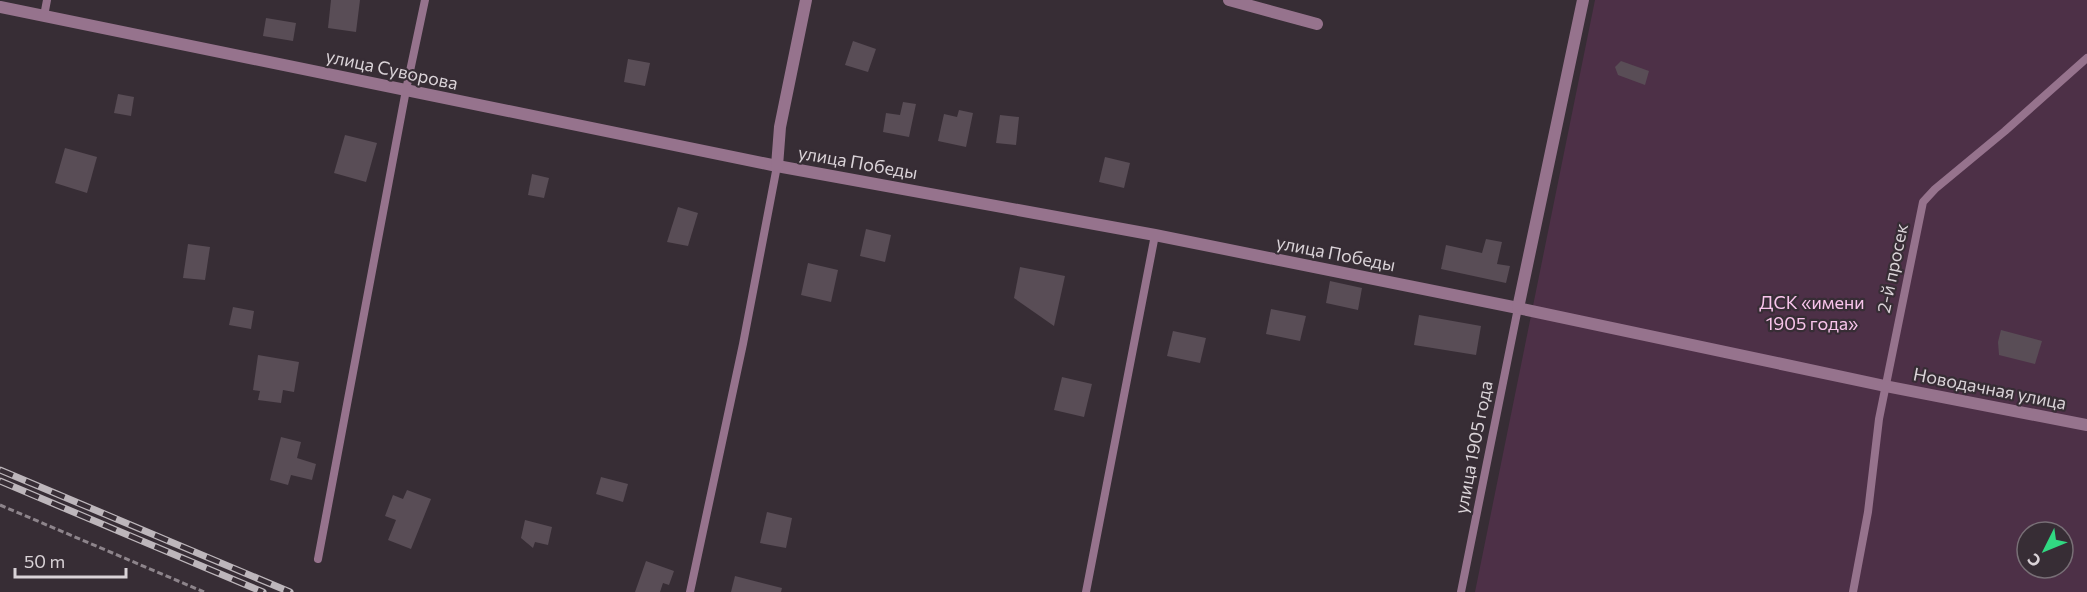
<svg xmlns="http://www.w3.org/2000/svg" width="2087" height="592" viewBox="0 0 2087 592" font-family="Commissioner,sans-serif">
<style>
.green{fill:#4d3047;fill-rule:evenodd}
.building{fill:#594d56}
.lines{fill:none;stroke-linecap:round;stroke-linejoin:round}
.path{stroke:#8d848b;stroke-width:3;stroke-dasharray:6 3;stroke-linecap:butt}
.service{stroke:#96738d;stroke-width:8}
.minor{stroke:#96738d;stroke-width:12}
.tertiary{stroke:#96738d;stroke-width:12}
.rail-casing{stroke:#bdb6bb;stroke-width:7}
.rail{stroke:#372d35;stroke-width:4.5;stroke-dasharray:14;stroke-linecap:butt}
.labels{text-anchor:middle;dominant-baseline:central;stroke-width:4.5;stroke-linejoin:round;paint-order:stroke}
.street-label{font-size:18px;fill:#dad3d8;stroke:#372d35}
.park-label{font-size:18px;fill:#f8c4eb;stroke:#372d35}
</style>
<rect width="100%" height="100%" fill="#372d35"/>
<path class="green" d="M1595,0H2087V592H1475ZM2027,532H2063V568H2027Z"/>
<g class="building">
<path d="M331,0H360L356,32L328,28Z"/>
<path d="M266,18L296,23L293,41L263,36Z"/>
<path d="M853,41L876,49L868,72L845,65Z"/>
<path d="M628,59L650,63L645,86L624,82Z"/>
<path d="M1621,61L1649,71L1645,85L1618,75L1615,67Z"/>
<path d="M118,94L134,97L131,116L114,113Z"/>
<path d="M903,102L916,104L909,137L883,132L886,113L900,115Z"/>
<path d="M959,110L973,113L966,147L938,141L944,114L957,117Z"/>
<path d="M1000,115L1019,117L1016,145L996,143Z"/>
<path d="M345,135L377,143L366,182L334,173Z"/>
<path d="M65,148L97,157L87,193L55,183Z"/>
<path d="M1105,157L1130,163L1124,188L1099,182Z"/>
<path d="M532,174L549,178L544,198L528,195Z"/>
<path d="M678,207L698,213L688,246L667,242Z"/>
<path d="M866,229L891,235L885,262L860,256Z"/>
<path d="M1486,239L1502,242L1497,264L1510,266L1506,283L1441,269L1446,245L1482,253Z"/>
<path d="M188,244L210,247L205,280L183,278Z"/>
<path d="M808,263L838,270L831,302L801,295Z"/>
<path d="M1020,267L1065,276L1054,326L1014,298Z"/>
<path d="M1330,281L1362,288L1358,310L1326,303Z"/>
<path d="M233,307L254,311L251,329L229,325Z"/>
<path d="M1271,309L1306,316L1300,341L1266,334Z"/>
<path d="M1419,315L1481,326L1476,355L1414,345Z"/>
<path d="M2001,330L2042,341L2035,364L1999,355L1998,342Z"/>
<path d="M1173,331L1206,338L1200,363L1167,356Z"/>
<path d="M258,355L299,362L294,392L283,390L281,403L258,400L260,391L253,390Z"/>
<path d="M1062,377L1092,384L1084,417L1054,410Z"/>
<path d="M281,437L301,442L297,458L316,464L312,480L291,475L288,485L270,480Z"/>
<path d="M601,477L628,484L623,502L596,494Z"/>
<path d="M407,490L431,499L411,549L388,540L396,520L385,516L393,495L403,499Z"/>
<path d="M767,512L792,518L786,548L760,543Z"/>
<path d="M525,520L552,527L548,545L535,542L533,548L521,538Z"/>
<path d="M646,561L674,571L669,585L663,583L660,592H635Z"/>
<path d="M735,576L782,588L781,592H731Z"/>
</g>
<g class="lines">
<path class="path" d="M0,505L204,592"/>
<g class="service">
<path d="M44,16L47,0"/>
<path d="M318,559L406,90L425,0"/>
<path d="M690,592L743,344L777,166"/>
<path d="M1086,592L1155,235"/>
<path d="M1461,592L1518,308"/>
<path d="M1853,592L1868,512L1879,419L1923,202L1935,189L2005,131L2087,58"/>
</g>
<g class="minor">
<path d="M1229,0L1317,24"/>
<path d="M0,7L777,166L1155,235L1518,308L1885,386L2087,425"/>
<path d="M777,166L780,127L806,0"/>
</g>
<path class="tertiary" d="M1518,308L1583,0"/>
<g class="rail-casing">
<g id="rail">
<path d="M0,470L290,592"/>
<path d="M0,481L263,592"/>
</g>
</g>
<use href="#rail" class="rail"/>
</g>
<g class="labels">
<g class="street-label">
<text transform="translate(392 69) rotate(12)">улица Суворова</text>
<text transform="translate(858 162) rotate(10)">улица Победы</text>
<text transform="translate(1336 253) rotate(11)">улица Победы</text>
<text transform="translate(1892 268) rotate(-78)">2-й просек</text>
<text transform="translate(1990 388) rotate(11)">Новодачная улица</text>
<text transform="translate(1473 447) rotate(-79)">улица 1905 года</text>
</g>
<g class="park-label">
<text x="1812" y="302">ДСК «имени<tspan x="1812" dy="21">1905 года»</tspan></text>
</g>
</g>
<g transform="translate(2045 550) rotate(227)"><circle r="28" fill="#372d35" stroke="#786f76" stroke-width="1.5"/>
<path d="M0-4.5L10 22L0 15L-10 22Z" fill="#31d882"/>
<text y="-9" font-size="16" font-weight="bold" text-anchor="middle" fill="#dad3d8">С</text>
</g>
<path d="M15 568v9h111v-9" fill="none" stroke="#dad3d8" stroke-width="3"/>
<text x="24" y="568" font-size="18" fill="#dad3d8" stroke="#372d35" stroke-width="4.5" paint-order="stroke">50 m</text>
</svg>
